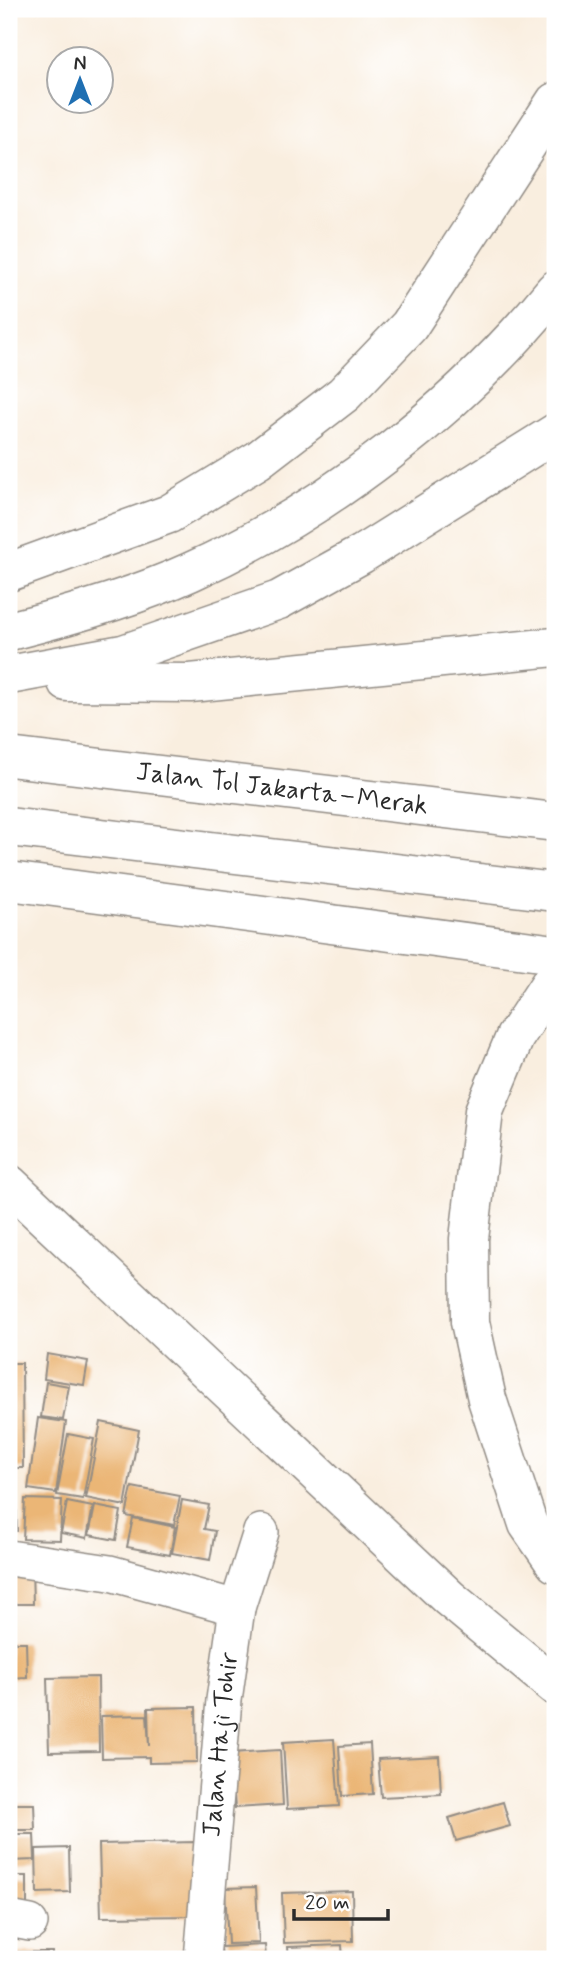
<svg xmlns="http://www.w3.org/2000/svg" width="564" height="1968" viewBox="0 0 564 1968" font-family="Mynerve,sans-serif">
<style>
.building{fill:#ebb676}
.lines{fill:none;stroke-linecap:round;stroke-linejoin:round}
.street-casing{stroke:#928c85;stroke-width:38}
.highway-casing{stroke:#928c85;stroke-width:41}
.street{stroke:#fff;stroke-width:35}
.highway{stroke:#fff;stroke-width:38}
.labels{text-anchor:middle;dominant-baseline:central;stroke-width:5;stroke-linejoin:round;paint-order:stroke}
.street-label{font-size:26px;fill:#2b2b2b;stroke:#fff}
</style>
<rect width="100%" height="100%" fill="#fff"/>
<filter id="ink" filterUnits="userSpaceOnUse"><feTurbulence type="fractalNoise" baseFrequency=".0143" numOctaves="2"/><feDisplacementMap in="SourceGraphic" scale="14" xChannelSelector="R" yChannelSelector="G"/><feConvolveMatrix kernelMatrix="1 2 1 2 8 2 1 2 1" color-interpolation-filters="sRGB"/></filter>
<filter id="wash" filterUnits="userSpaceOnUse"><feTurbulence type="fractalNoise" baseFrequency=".00686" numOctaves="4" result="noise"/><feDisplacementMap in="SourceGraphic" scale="28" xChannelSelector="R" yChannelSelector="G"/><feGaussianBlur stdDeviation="1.57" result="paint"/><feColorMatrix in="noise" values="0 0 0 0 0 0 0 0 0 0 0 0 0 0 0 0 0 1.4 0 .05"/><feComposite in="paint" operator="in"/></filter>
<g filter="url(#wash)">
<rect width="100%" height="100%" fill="#f9eedf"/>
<g id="blocks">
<g class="building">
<path d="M47,1354L88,1361L84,1385L44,1379Z"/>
<path d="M9,1363H22L23,1468H9Z"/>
<path d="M46,1382L69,1386L63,1420L41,1417Z"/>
<path d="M38,1418L66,1422L56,1493L28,1489Z"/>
<path d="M101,1422L139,1430L125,1506L86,1498Z"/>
<path d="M68,1434L94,1439L83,1499L57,1495Z"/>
<path d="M132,1487L180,1496L174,1525L126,1516Z"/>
<path d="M16,1491L17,1531H9V1492Z"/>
<path d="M25,1499L62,1500L60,1540L23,1539Z"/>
<path d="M182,1500L209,1505L204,1529L215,1531L210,1560L172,1553Z"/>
<path d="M67,1502L93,1507L87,1538L61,1533Z"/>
<path d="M95,1506L121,1511L116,1540L89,1535Z"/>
<path d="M133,1518L175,1527L170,1555L127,1547Z"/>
<path d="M32,1568L33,1604H9V1569Z"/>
<path d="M9,1642H26L27,1677L9,1678Z"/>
<path d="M98,1677L99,1751L49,1752L47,1678Z"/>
<path d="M196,1707L197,1762L149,1763V1757L102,1758L101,1716L147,1715L149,1746L148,1708Z"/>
<path d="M334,1739L339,1806L287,1809L283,1742Z"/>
<path d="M370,1744L373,1794L342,1796L339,1746Z"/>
<path d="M280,1750L283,1805L235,1808L231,1753Z"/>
<path d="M439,1756L441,1794L381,1797L378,1759Z"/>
<path d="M503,1802L510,1826L456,1841L449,1818Z"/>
<path d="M9,1804H34L35,1830H9Z"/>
<path d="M9,1834H34L35,1860L9,1861Z"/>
<path d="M196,1842L198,1916L101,1917L99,1844Z"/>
<path d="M69,1848L70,1892L37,1893L36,1849Z"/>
<path d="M9,1876H27V1904L9,1905Z"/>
<path d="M256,1887L259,1943L228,1944L225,1888Z"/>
<path d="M352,1891L353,1941L284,1943L282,1893Z"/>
<path d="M265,1945L266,1959H222L221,1947Z"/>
<path d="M342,1945L343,1959H289L288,1947Z"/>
<rect x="15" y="1952" width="37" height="7"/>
</g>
</g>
</g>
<g filter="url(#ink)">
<use href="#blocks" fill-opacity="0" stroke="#928c85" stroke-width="2"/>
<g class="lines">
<g class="street-casing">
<g id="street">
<path d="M9,1558L110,1573L237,1608"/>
<path d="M9,1919L30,1923"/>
<path id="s1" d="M202,1959L224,1700L237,1608L261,1532"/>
</g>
</g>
<g class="highway-casing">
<g id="highway">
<path d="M9,572L169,514L258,460L344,394L409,326L555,102"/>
<path d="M9,631C69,616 133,598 190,572C329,510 459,408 555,290"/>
<path d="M9,675L123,654L279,600L362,554L555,433"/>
<path d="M67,682L190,683L555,647"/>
<path id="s2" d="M9,757L555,822"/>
<path d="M9,827L555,892"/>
<path d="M9,881L555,954"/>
<path d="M555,976L515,1037L484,1111L469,1239L470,1322L487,1399L528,1524L555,1563"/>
<path d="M9,1184L449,1598L555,1686"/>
</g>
</g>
<use href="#street" class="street"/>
<use href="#highway" class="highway"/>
</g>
</g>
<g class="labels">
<g class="street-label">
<text stroke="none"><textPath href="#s2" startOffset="275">Jalan Tol Jakarta–Merak</textPath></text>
<text stroke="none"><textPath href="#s1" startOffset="215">Jalan Haji Tohir</textPath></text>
</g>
</g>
<rect width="564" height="1968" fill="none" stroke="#fff" stroke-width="35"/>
<g transform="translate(80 80)"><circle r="33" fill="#ffffff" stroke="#aaaaaa" stroke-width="2"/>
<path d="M0-5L12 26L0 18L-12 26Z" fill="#1f6fb2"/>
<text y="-10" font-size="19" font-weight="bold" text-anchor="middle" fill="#2b2b2b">N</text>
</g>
<path d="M294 1909v10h94v-10" fill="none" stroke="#2b2b2b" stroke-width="3.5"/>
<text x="305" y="1909" font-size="21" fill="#2b2b2b" stroke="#ffffff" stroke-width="5" paint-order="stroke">20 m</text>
</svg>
